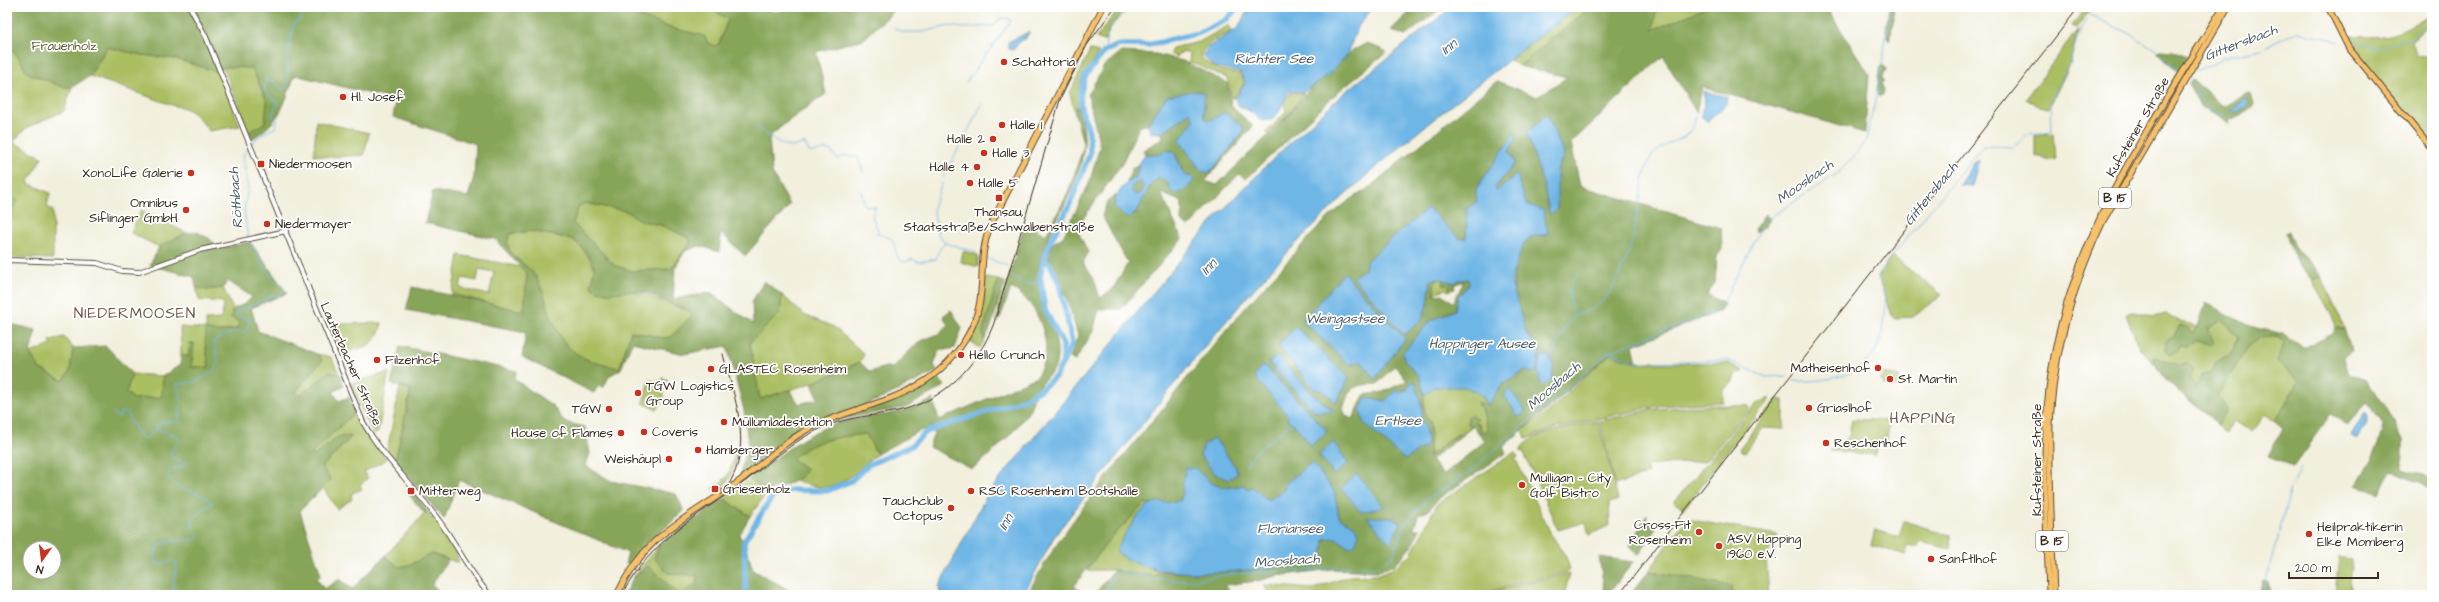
<svg xmlns="http://www.w3.org/2000/svg" width="2439" height="602" viewBox="0 0 2439 602" font-family="'Architects Daughter',sans-serif">
<style>
.green{fill:#aabe62;stroke:#727440;fill-rule:evenodd}
.forest{fill:#87a558;stroke:#61683b;fill-rule:evenodd}
.water{fill:#6eb6e6;stroke:#547082;fill-rule:evenodd}
.lines{fill:none;stroke-linecap:round;stroke-linejoin:round}
.stream{stroke:#6eb6e6;stroke-width:1}
.river{stroke:#6eb6e6;stroke-width:5.5}
.minor-casing{stroke:#56483b;stroke-width:6}
.major-casing{stroke:#56483b;stroke-width:7}
.minor{stroke:#fff;stroke-width:4}
.major{stroke:#f5c16b;stroke-width:5}
.rail{stroke:#3b2a1e;stroke-width:1}
.poi-dot{fill:#c8321e;stroke:#fff;stroke-width:1.5}
.labels{text-anchor:middle;dominant-baseline:central;stroke-width:3.5;stroke-linejoin:round;paint-order:stroke}
.shield{fill:#fff;stroke:#766a62;stroke-width:1}
.shield-label{font-size:12px;font-weight:bold;fill:#3b2a1e}
.park-label{font-size:13px;fill:#625e36;stroke:#fff}
.poi-label{font-size:13px;fill:#3b2a1e;stroke:#fff;text-anchor:start}
.street-label{font-size:13px;fill:#3b2a1e;stroke:#fff}
.water-label{font-size:14px;font-style:italic;fill:#4d5b64;stroke:#fff}
.quarter-label{font-size:15px;letter-spacing:1px;fill:#725946;stroke:#fff}
</style>
<rect width="100%" height="100%" fill="#fff"/>
<filter id="ink" filterUnits="userSpaceOnUse"><feTurbulence type="fractalNoise" baseFrequency=".025" numOctaves="2"/><feDisplacementMap in="SourceGraphic" scale="8" xChannelSelector="R" yChannelSelector="G"/><feConvolveMatrix kernelMatrix="1 2 1 2 8 2 1 2 1" color-interpolation-filters="sRGB"/></filter>
<filter id="wash" filterUnits="userSpaceOnUse"><feTurbulence type="fractalNoise" baseFrequency=".012" numOctaves="4" result="noise"/><feDisplacementMap in="SourceGraphic" scale="16" xChannelSelector="R" yChannelSelector="G"/><feGaussianBlur stdDeviation="0.9" result="paint"/><feColorMatrix in="noise" values="0 0 0 0 0 0 0 0 0 0 0 0 0 0 0 0 0 1.4 0 .05"/><feComposite in="paint" operator="in"/></filter>
<g filter="url(#wash)">
<rect width="100%" height="100%" fill="#f2efdd"/>
<g class="green">
<path d="M633,7H708L728,19L719,44L715,46L677,30L638,16Z"/>
<path d="M1120,7H1130L1113,24L1104,41L1096,38Z"/>
<path d="M1577,7H1591L1519,66L1510,60Z"/>
<path d="M1657,7H1708L1652,30Z"/>
<path d="M2087,7H2093L2076,28L2071,26Z"/>
<path d="M2432,14V22L2411,41L2416,55L2432,57L2431,142C2407,106 2365,79 2348,39L2351,36C2390,39 2400,34 2432,14Z"/>
<path d="M1229,25L1232,31C1221,37 1204,43 1201,56C1209,69 1227,72 1241,74L1245,82L1234,98H1232L1227,78L1190,62L1189,54L1184,52L1178,54L1177,57L1170,54L1172,48L1199,42Z"/>
<path d="M2078,29L2070,64L2049,108L2039,106L2026,99Z"/>
<path d="M7,47L12,48L28,73L63,87H72L64,111L26,128L13,142L42,157L28,183L50,193L47,207L53,210V259L7,257V215L18,201L7,195Z"/>
<path d="M106,47L142,55L176,59L218,72L240,126L209,131C200,119 191,107 175,106L90,76Z"/>
<path d="M1090,50L1099,52L1081,80L1078,107L1074,110L1070,93Z"/>
<path d="M223,67L252,68L267,102L265,123L249,132Z"/>
<path d="M1290,93H1304L1288,115L1268,134L1266,132L1286,112L1284,102Z"/>
<path d="M316,121L369,133L364,155L328,157L314,155Z"/>
<path d="M2054,133L2056,161L2035,156V135Z"/>
<path d="M585,203L626,211L642,221L661,225L689,238L690,243L671,269L633,271L615,266L573,223L579,206Z"/>
<path d="M141,210L186,233L159,247L131,233Z"/>
<path d="M530,231L571,239L581,247L592,262L595,270L592,276L606,293C634,284 661,303 687,310L692,315L672,337L663,338L631,331L621,364L618,369C599,364 579,360 566,344C550,326 547,298 536,277C527,261 499,255 510,234Z"/>
<path d="M963,251L978,255V267L961,262Z"/>
<path d="M459,255L521,267L527,274L524,312L452,294ZM479,269L494,272L489,295L460,288L462,278L477,281Z"/>
<path d="M1892,256L1942,295L1913,317L1893,318L1878,277Z"/>
<path d="M2321,277L2335,304L2345,330L2336,327L2330,312L2312,280Z"/>
<path d="M986,278L998,280L983,331L984,341L980,348L968,339L982,310Z"/>
<path d="M1438,279L1443,280L1451,288L1439,291L1435,295L1434,285Z"/>
<path d="M196,287L206,290L223,288L233,309L231,317L239,322L237,329L218,332L205,342L209,367H191L194,343H190L188,357L181,355L180,327L206,329V320L221,319L224,302L199,300Z"/>
<path d="M782,295L804,315L834,327L864,354L860,362L812,383L760,399L749,343L780,313Z"/>
<path d="M2131,311L2154,317L2166,314L2177,320L2198,326L2193,334L2180,325L2174,337L2179,345L2187,347L2197,340L2212,334L2207,329L2221,320L2239,337L2231,354L2215,362L2213,372L2197,388L2178,366L2153,357L2155,365L2140,349L2126,315Z"/>
<path d="M382,323C378,349 358,349 336,353L323,324Z"/>
<path d="M2278,336L2284,343L2277,361L2299,381L2275,421L2264,415L2252,431L2234,422L2226,433L2217,424L2226,411L2216,396L2248,347L2260,338Z"/>
<path d="M64,337L73,348L70,371L63,381L40,369L30,353L52,345L50,340Z"/>
<path d="M317,354L331,357L340,375L329,372L299,397L296,391L322,360Z"/>
<path d="M1610,354L1637,363H1728L1743,371L1736,374L1732,383L1723,390V402L1657,406L1556,428L1526,439L1523,430L1550,410Z"/>
<path d="M389,372L378,432L374,435L349,384Z"/>
<path d="M1884,373L1899,377V387L1882,385L1883,382L1880,381Z"/>
<path d="M132,374L163,376L162,397L134,399L125,392Z"/>
<path d="M663,378L668,380L663,384L664,398L657,410L643,403L649,380L661,383Z"/>
<path d="M1459,386C1475,388 1479,393 1488,405L1478,402V406L1482,407L1488,431L1483,433L1478,423H1474V416L1472,426L1438,449L1437,453L1429,457L1430,422L1425,415L1424,395L1434,387Z"/>
<path d="M400,387L411,389L395,461L387,451Z"/>
<path d="M1767,399H1771L1722,458L1684,509L1674,502L1756,404Z"/>
<path d="M1777,399L1784,400V429L1762,428L1745,453L1739,449Z"/>
<path d="M1717,405L1748,406L1749,410L1705,461L1646,466L1648,474L1615,485L1600,421L1654,409Z"/>
<path d="M355,412L364,429L387,459L364,472L368,478L360,485L362,489L351,494L352,499L337,509L323,488L331,480L322,467L352,436L338,437L314,456L312,453Z"/>
<path d="M1852,419L1890,421L1886,443L1878,442L1876,455L1830,451L1849,436Z"/>
<path d="M1598,421L1618,500L1609,503L1610,525L1589,535L1586,522L1558,530L1523,451L1520,452C1522,433 1582,425 1598,421Z"/>
<path d="M866,434L877,454C859,468 840,493 813,486C807,485 802,482 795,481L803,475L792,459C813,439 838,437 866,434Z"/>
<path d="M736,447L738,448C735,466 733,481 716,492L713,487C731,479 732,466 736,447Z"/>
<path d="M1515,452L1518,457L1515,458L1551,534L1566,557L1570,569L1566,572L1474,595H1270L1264,585L1313,589L1350,576L1377,575L1392,569L1411,554L1437,504Z"/>
<path d="M749,479L768,491L750,516L724,499Z"/>
<path d="M1145,503L1150,504L1121,540L1135,563L1158,571L1155,577L1114,570H1086L1110,539Z"/>
<path d="M427,511C439,526 456,544 459,563L432,554L409,565L399,567L385,556Z"/>
<path d="M1686,519L1778,535L1766,558L1769,595H1732L1730,586L1649,571Z"/>
<path d="M1904,521L1950,535L1951,549L1919,542L1918,547L1907,545L1905,555L1871,545L1875,530L1899,537Z"/>
<path d="M661,543L654,558L698,576L697,583L681,595L633,578Z"/>
<path d="M2339,556L2352,559L2349,582L2352,591L2335,595Z"/>
<path d="M1570,573L1564,595H1479Z"/>
</g>
<g class="forest">
<path d="M7,7H633L638,16L668,27L704,36L708,43L715,46L719,44L728,19L708,7H763L776,12L790,7H898L864,39L816,52L826,94L787,122L769,137L772,173L790,205L745,256L721,233L719,252L700,246L685,251L675,268L673,299L710,293L753,324L752,302L764,281L782,295L780,313L750,343L760,399L790,390L799,404L818,399L812,383L860,362L870,372L886,367L892,368C901,361 908,351 917,344C926,336 939,338 948,325L943,316L951,310L962,328L955,348L939,351L934,365L937,371L883,398L804,428L739,478L748,443L744,410L727,346L684,354L632,342L621,369L609,376L604,387L598,386L594,393L522,357L526,332L406,310L412,287L524,311L527,274L495,239L425,223L433,191L468,197L474,177L476,144L393,117L396,100L295,75C282,108 283,118 252,139L249,132L265,123L267,102L252,68L224,67L218,72L176,59L142,55L107,47L90,76L72,87H63L28,73L12,48L7,47ZM585,203L626,211L642,221L661,225L689,238L690,243L671,269L633,271L615,266L573,223L579,206ZM538,231C549,237 560,235 571,239C580,242 595,261 594,271C594,275 592,281 591,286C602,298 620,291 635,291C652,292 670,305 687,309L692,315L671,337L663,338L631,331L621,364L618,368C599,364 579,360 566,344C550,326 548,298 536,277C527,262 499,255 510,234L518,232Z"/>
<path d="M1415,7H1443L1405,36L1391,30Z"/>
<path d="M1591,7H1657L1653,30L1708,7H1826L1869,74L1865,133L1702,87L1696,112L1663,56L1571,143L1580,186L1721,228L1722,249L1717,257L1715,283L1707,294L1724,304L1720,311L1633,345L1637,362L1611,353L1503,447L1506,453L1438,499L1428,511L1418,515L1414,529H1420L1411,547L1394,565L1378,571L1332,569L1276,576L1257,581L1225,585L1232,595H1094L1114,570L1154,577L1158,571C1212,576 1268,567 1322,561L1324,539L1336,538L1349,547L1354,525L1339,517L1334,491L1284,490L1268,500L1252,487L1248,489L1243,485C1216,491 1214,485 1195,468L1182,483L1183,492L1181,500C1174,504 1152,505 1145,503L1110,539L1074,586L1085,595L1075,588L1069,595H1027C1066,520 1124,457 1176,392C1212,347 1248,303 1288,261C1311,235 1335,207 1366,190L1497,81L1537,97L1567,77L1519,66ZM1517,136L1509,151L1515,163L1495,188L1497,192L1543,211L1548,234C1540,237 1533,235 1526,242C1522,245 1520,250 1518,255C1506,287 1519,327 1540,352L1536,372L1532,373L1527,370L1501,385L1488,405L1478,402V406L1482,408L1488,431L1483,432L1479,427V423H1474L1477,419L1471,415L1468,417L1467,423L1472,427L1462,435L1458,433L1438,449V453L1433,452L1429,457L1430,422L1425,415L1424,395L1420,377L1405,361L1445,313L1455,310L1458,296L1470,283L1465,278L1454,282L1443,280V285L1447,284L1450,288L1447,291L1455,289L1454,285L1464,281L1453,303L1443,294L1435,295L1434,285L1438,279L1437,277L1431,280L1428,303L1421,321L1404,334L1353,277L1366,269L1458,238L1466,239L1477,202L1476,188ZM1564,154L1557,170L1550,215L1544,187ZM1296,327L1349,378L1336,402L1323,391ZM1405,339L1375,378L1361,361ZM1277,356L1314,395L1334,411L1269,363ZM1264,365L1327,431L1311,445L1295,425L1287,419L1288,416ZM1395,365L1407,381L1383,392L1364,395L1353,419L1346,416L1343,409C1350,386 1353,385 1377,384ZM1411,386L1422,407L1421,421L1380,400L1385,401L1396,390H1407ZM1473,426L1485,441L1443,475L1431,460ZM1215,439L1236,468L1204,445Z"/>
<path d="M1889,7H1893L1894,19L1889,41L1886,31Z"/>
<path d="M1367,43L1387,52L1340,90L1246,179L1239,174L1189,227L1181,221L1182,202L1161,193L1182,239L1121,309H1099L1093,331L1075,361L1070,358L1078,335L1066,296L1047,255L1053,243L1063,237L1089,184L1100,146L1088,95L1104,66L1121,52L1156,54L1183,61L1227,83L1232,107L1253,126L1205,181L1217,185L1288,116L1306,93L1352,51ZM1167,96L1204,105V117L1209,122L1243,133L1210,173L1201,170L1179,141L1194,120L1190,112L1162,133L1163,138L1143,150L1145,154L1158,155L1167,150L1178,158L1184,175L1192,177L1170,190L1167,181L1159,178L1151,182L1135,215L1114,207L1116,195L1107,202L1102,216L1128,263L1112,290L1100,298L1094,279L1083,263L1088,252L1078,232L1082,220L1121,165L1139,127L1148,124Z"/>
<path d="M2159,50L2173,51L2187,57L2179,72L2158,53Z"/>
<path d="M1883,65L1886,69L1882,78L1884,81L1881,83L1884,90L1883,95L1879,96L1877,90L1881,66Z"/>
<path d="M2192,79L2224,107L2248,93L2251,94L2254,105L2243,114L2228,121L2229,125L2220,116L2200,106L2188,84Z"/>
<path d="M1078,107C1102,170 1047,215 1038,273C1037,279 1040,286 1041,291C1046,316 1063,343 1055,367C1052,374 1043,380 1039,386C1034,393 1033,403 1029,411C1015,432 991,455 972,469L929,447L937,426L919,431L877,454L866,434C839,437 813,439 792,459L806,468C801,484 781,485 768,491L749,479C778,457 806,431 842,422C873,415 905,415 933,399L939,420L1037,377C1039,371 1044,363 1045,357C1049,332 1034,299 1011,288L999,321H996L1025,223L1046,235L1067,195L1084,146L1074,110Z"/>
<path d="M1139,164L1136,177L1127,182L1132,168Z"/>
<circle cx="1137" cy="188" r="6"/>
<path d="M7,195L18,201L7,215Z"/>
<path d="M1765,214L1770,219L1765,227L1756,232L1755,228Z"/>
<path d="M2289,231L2296,249L2313,265L2321,277L2312,280C2298,265 2291,253 2286,233Z"/>
<path d="M197,232L210,239L218,249L250,242L287,293L251,308L258,331L317,354L322,360L296,391L299,396L329,372L340,375L344,386L333,392L339,401L349,397L355,412L312,453L314,456L338,437L352,436L322,467L331,480L300,511L321,575L317,579L324,589L340,579L352,589L385,556L399,567L409,565L432,554L448,560L432,584L443,595H7V323L36,330L30,353L40,369L63,381L70,371L73,348L106,346L132,374L126,393L134,399L162,397L163,376L180,365L181,355L188,357L190,343H194L191,367H209L205,342L206,329L218,332L237,329L239,322L231,317L233,309L245,304L252,297L228,281L223,288L206,290L196,287L194,277L150,265L159,247L186,233ZM30,548H54V572H30Z"/>
<path d="M998,280L1005,282L990,329L984,341L983,331Z"/>
<path d="M2206,303L2249,326L2283,334L2304,348L2333,334L2336,327L2345,330L2351,351L2344,358L2349,374L2366,380L2387,408L2403,441V469L2426,476L2432,481V490L2422,483L2391,470L2379,494L2357,484L2377,449L2383,424L2366,401L2348,426L2331,414L2293,466L2268,456L2283,428L2275,421L2299,381L2277,361L2284,343L2278,336L2260,338L2248,347L2217,396L2225,404L2226,411L2217,424C2198,404 2159,383 2153,356L2178,366L2187,363L2194,369L2190,378L2197,387L2202,374L2213,372L2215,362L2231,354L2239,337L2221,320L2207,329L2214,342L2211,345L2197,340L2187,347L2179,346L2177,352L2170,355L2165,350L2166,341L2174,337L2180,325L2189,328L2193,334L2198,326Z"/>
<path d="M400,346L517,371L514,379L553,406L564,422L585,427L590,453L586,466L611,481L676,494L684,511L648,543L631,563L625,564L628,553L459,480L444,519L395,461L411,390L391,384Z"/>
<path d="M937,376L945,386L907,407L838,420L879,405Z"/>
<path d="M408,491L411,494L413,491L427,511L424,513L407,492Z"/>
<path d="M724,499L750,516L739,535L745,545L753,570L798,595H681L697,583V576L668,573L654,558L661,543Z"/>
<path d="M1647,514L1646,521L1657,527L1638,556L1630,545Z"/>
<path d="M1599,557L1633,562L1608,595H1605Z"/>
<path d="M648,566L680,595H624L633,578Z"/>
<path d="M1649,571L1731,586L1732,595H1630Z"/>
<path d="M2263,580L2268,581L2269,595H2258Z"/>
</g>
<g class="water">
<path d="M1258,7H1373L1357,28L1347,55L1328,75L1304,92L1289,91C1281,104 1280,121 1262,121L1251,112L1238,105L1235,99L1245,83L1242,73L1213,66L1203,56L1208,47L1238,28L1246,13Z"/>
<path d="M1452,7H1577C1498,70 1416,129 1343,197C1244,290 1163,399 1079,504L1054,537L1023,595H940L939,586L988,493L1216,217L1278,154L1344,93Z"/>
<path d="M1029,32L1025,40L1022,39L1013,50L1009,49L1008,42Z"/>
<path d="M1195,91L1204,93V117L1209,121L1225,112L1242,126L1243,132L1210,173L1201,171L1179,140L1194,120L1190,112L1162,133L1150,132L1148,124L1167,96Z"/>
<path d="M1703,91L1727,97L1726,104L1708,122L1701,116L1705,100Z"/>
<path d="M2245,99L2248,100V105L2238,112L2231,111Z"/>
<path d="M1547,114L1564,154L1557,170V209L1550,215L1544,187L1527,133Z"/>
<path d="M1514,134L1517,136L1509,151L1515,163L1495,188L1497,191L1517,174L1526,204L1543,210L1548,234L1533,236L1524,243L1512,276V285L1527,335L1540,352L1536,372L1533,373L1526,370L1501,385L1488,405L1481,394L1465,387H1434L1424,395L1420,377L1405,361L1402,353L1430,321L1455,310L1458,296L1469,285L1468,279L1459,280L1454,283L1437,278L1431,280L1428,303L1421,321L1404,335L1353,277L1365,269L1367,260L1428,208L1458,238L1466,239L1467,208L1477,202L1476,189Z"/>
<path d="M1167,150L1174,152L1184,175L1192,177L1194,179C1190,188 1184,191 1175,194L1170,190L1167,181L1159,178C1143,186 1144,211 1128,219L1114,207C1116,193 1123,184 1136,177L1139,164L1145,154L1158,155ZM1140,181L1143,185L1142,192L1137,195L1132,192V186Z"/>
<path d="M1979,160L1972,186L1960,185L1973,163Z"/>
<path d="M1344,273L1405,339L1375,379L1361,361L1349,365L1303,321Z"/>
<path d="M1296,327L1349,378L1336,402L1323,391L1313,388L1278,345Z"/>
<path d="M1277,356L1314,395L1334,411L1315,412L1269,363Z"/>
<path d="M1541,356L1550,357L1553,365L1552,380L1545,385L1540,383L1538,372Z"/>
<path d="M1264,365L1327,431L1311,446L1295,425L1287,419L1288,416L1254,376Z"/>
<path d="M1415,381L1422,407L1421,421L1425,423L1427,445L1405,460L1363,422L1360,410L1367,397L1385,401L1396,390L1398,392L1407,390L1411,383Z"/>
<path d="M1510,389L1526,412L1518,417L1504,395Z"/>
<path d="M2365,413L2368,416L2366,425L2357,439L2351,436Z"/>
<path d="M1214,438L1236,468L1237,474L1228,480L1214,473L1200,455L1204,445Z"/>
<path d="M1333,442L1348,463L1334,475L1319,455Z"/>
<path d="M761,450L766,451V453L753,462L749,461V458Z"/>
<path d="M1312,462L1334,491L1339,517L1354,525L1359,534L1355,545L1349,547L1336,538L1324,539L1322,561C1269,567 1157,589 1116,551C1121,539 1140,509 1151,504C1162,499 1169,506 1181,500L1185,468H1195C1214,485 1216,491 1243,485L1248,489L1252,487L1268,500L1284,490L1285,484Z"/>
<path d="M1357,474L1384,507L1361,512L1341,488Z"/>
<path d="M1367,517H1389L1401,523L1390,543Z"/>
</g>
<g class="lines">
<g class="stream">
<path d="M2090,15L2128,33L2157,50L2179,71"/>
<path d="M895,29L903,32H922L949,26L963,28L994,26L1000,18L1010,19L1011,21L966,82"/>
<path d="M2350,42L2377,48L2411,38L2432,18"/>
<path d="M1105,51L1107,32L1118,16L1130,7"/>
<path d="M2195,71L2218,62L2223,57L2262,49L2298,31L2340,42"/>
<path d="M2190,80C2200,101 2201,108 2226,116"/>
<path d="M1697,113L1702,110"/>
<path d="M757,126C764,133 780,145 790,147C796,147 800,143 805,144L809,152C817,154 823,148 830,150L836,158L839,159L844,156L858,157L863,172"/>
<path d="M251,144L263,133L276,127L277,120L272,115L278,103L264,90L266,79L276,83L283,90L288,86V52L294,23L300,20L306,7"/>
<path d="M943,178L982,104"/>
<path d="M942,183L933,208L938,234L945,243L976,252"/>
<path d="M861,190L865,206L876,207L872,217L878,230L877,233L892,239L899,260L905,262L912,259L918,262L936,259L939,250L945,243"/>
<path d="M1639,205C1642,189 1643,166 1654,154C1672,136 1689,146 1696,116"/>
<path d="M1634,230L1638,208"/>
<path d="M248,238L244,210L248,189L243,156L249,147"/>
<path d="M987,258L1007,266"/>
<path d="M1012,276L1026,284L1040,283"/>
<path d="M1574,316C1570,295 1564,295 1578,274"/>
<path d="M1609,352L1636,362L1727,360L1766,377L1787,376"/>
<path d="M1550,357C1559,346 1561,332 1569,322C1576,312 1589,312 1598,305C1615,291 1629,255 1634,234"/>
<path d="M1794,381C1835,382 1879,374 1883,324C1884,317 1887,307 1885,300C1883,290 1879,284 1878,273L1983,146L2013,147L2029,134L2052,131L2051,100L2068,66L2082,25L2088,18"/>
<path d="M112,411L117,417H120L121,412L128,413L131,423L135,426L136,431L144,439L147,438L151,432L156,430"/>
<path d="M1247,465L1255,452L1291,424"/>
<path d="M2293,485L2301,468"/>
<path d="M172,595L177,563L172,561L158,565L154,558L158,546L163,543L195,539L198,537C197,532 195,532 193,528C189,517 205,509 212,503C196,487 180,496 168,476L170,470L184,466L185,463L171,457L169,454L180,441L177,436L157,429L156,426L162,422H179L181,399L177,384L195,382L214,371L218,361L213,341L235,332H245L250,320L239,316L236,312L266,300L272,294L277,297L284,291L283,286L271,277L249,241"/>
<path d="M1105,595L1113,576L1120,570C1142,576 1170,583 1193,580C1207,578 1221,575 1235,574C1283,573 1331,566 1379,567L1393,556L1406,522L1427,499L1469,472L1609,352L1716,311L1720,308L1765,221L1838,173L1852,159L1866,140L1880,80L1890,7"/>
<path d="M2262,595L2291,488"/>
</g>
<g class="river">
<path d="M1043,259L1050,264L1059,283L1069,327L1072,344L1063,362"/>
<path d="M746,595L744,541L772,497L791,490L827,491L851,481L868,465L911,446L926,432L1022,400L1041,389L1055,377L1063,362V344L1045,310L1040,276L1048,246L1070,204L1090,153L1089,131L1081,108L1080,96L1085,76L1105,51L1119,45H1148L1199,33L1226,20L1238,7"/>
</g>
</g>
</g>
<g filter="url(#ink)">
<g class="lines">
<g class="minor-casing">
<g id="minor">
<path d="M190,7L206,37L363,422C383,458 416,488 440,522C458,546 469,573 490,595"/>
<path d="M7,260L97,263L122,271L139,272L200,250L286,231"/>
</g>
</g>
<g class="major-casing">
<g id="major">
<path d="M2328,7L2348,47L2432,149"/>
<path d="M617,595C646,531 689,519 741,480C764,462 787,439 814,426C871,400 927,400 965,340C992,298 974,267 990,226L1103,7"/>
<path d="M2049,595C2047,527 2041,457 2049,389C2065,245 2149,128 2223,7"/>
<path d="M2054,595C2052,539 2049,482 2050,425C2053,355 2073,284 2103,221L2228,7"/>
</g>
</g>
<use href="#minor" class="minor"/>
<use href="#major" class="major"/>
<g class="rail">
<path d="M721,495C757,453 735,401 723,354"/>
<path d="M622,595C651,539 698,516 747,480C772,461 795,439 824,427C847,417 873,416 898,411C943,401 978,366 994,323L1060,100L1087,45L1115,7"/>
<path d="M1619,595L2079,7"/>
</g>
</g>
</g>
<g class="poi-dot">
<circle cx="1004" cy="62" r="4"/>
<circle cx="343" cy="97" r="4"/>
<circle cx="1002" cy="125" r="4"/>
<circle cx="993" cy="139" r="4"/>
<circle cx="984" cy="153" r="4"/>
<rect x="257" y="160" width="8" height="8" rx="2"/>
<circle cx="977" cy="167" r="4"/>
<circle cx="191" cy="173" r="4"/>
<circle cx="970" cy="183" r="4"/>
<rect x="995" y="194" width="8" height="8" rx="2"/>
<circle cx="186" cy="210" r="4"/>
<circle cx="267" cy="224" r="4"/>
<circle cx="961" cy="355" r="4"/>
<circle cx="377" cy="360" r="4"/>
<circle cx="1878" cy="368" r="4"/>
<circle cx="711" cy="369" r="4"/>
<circle cx="1890" cy="379" r="4"/>
<circle cx="638" cy="393" r="4"/>
<circle cx="1809" cy="408" r="4"/>
<circle cx="609" cy="409" r="4"/>
<circle cx="724" cy="422" r="4"/>
<circle cx="644" cy="432" r="4"/>
<circle cx="621" cy="433" r="4"/>
<circle cx="1826" cy="443" r="4"/>
<circle cx="698" cy="450" r="4"/>
<circle cx="669" cy="459" r="4"/>
<circle cx="1522" cy="485" r="4"/>
<rect x="711" y="485" width="8" height="8" rx="2"/>
<rect x="407" y="487" width="8" height="8" rx="2"/>
<circle cx="971" cy="491" r="4"/>
<circle cx="951" cy="508" r="4"/>
<circle cx="1699" cy="532" r="4"/>
<circle cx="2309" cy="534" r="4"/>
<circle cx="1719" cy="546" r="4"/>
<circle cx="1931" cy="559" r="4"/>
</g>
<g class="labels">
<g class="shield">
<rect x="2099" y="188" width="32" height="20" rx="3"/>
<rect x="2036" y="531" width="32" height="20" rx="3"/>
</g>
<g class="shield-label">
<text x="2115" y="198">B 15</text>
<text x="2052" y="541">B 15</text>
</g>
<g class="park-label">
<text x="64" y="46">Frauenholz</text>
</g>
<g class="poi-label">
<text x="1012" y="62">Schattoria</text>
<text x="351" y="97">Hl. Josef</text>
<text x="1010" y="125">Halle 1</text>
<text x="985" y="139" text-anchor="end">Halle 2</text>
<text x="992" y="153">Halle 3</text>
<text x="269" y="164">Niedermoosen</text>
<text x="969" y="167" text-anchor="end">Halle 4</text>
<text x="183" y="173" text-anchor="end">XonoLife Galerie</text>
<text x="978" y="183">Halle 5</text>
<text x="178" y="203" text-anchor="end">Omnibus<tspan x="178" dy="15">Siflinger GmbH</tspan></text>
<text x="999" y="212" text-anchor="middle">Thansau,<tspan x="999" dy="15">Staatsstraße/Schwalbenstraße</tspan></text>
<text x="275" y="224">Niedermayer</text>
<text x="969" y="355">Hello Crunch</text>
<text x="385" y="360">Filzenhof</text>
<text x="1870" y="368" text-anchor="end">Matheisenhof</text>
<text x="719" y="369">GLASTEC Rosenheim</text>
<text x="1898" y="379">St. Martin</text>
<text x="646" y="386">TGW Logistics<tspan x="646" dy="15">Group</tspan></text>
<text x="1817" y="408">Griaslhof</text>
<text x="601" y="409" text-anchor="end">TGW</text>
<text x="732" y="422">Müllumladestation</text>
<text x="652" y="432">Coveris</text>
<text x="613" y="433" text-anchor="end">House of Flames</text>
<text x="1834" y="443">Reschenhof</text>
<text x="706" y="450">Hamberger</text>
<text x="661" y="459" text-anchor="end">Weishäupl</text>
<text x="1530" y="478">Mulligan - City<tspan x="1530" dy="15">Golf Bistro</tspan></text>
<text x="723" y="489">Griesenholz</text>
<text x="419" y="491">Mitterweg</text>
<text x="979" y="491">RSC Rosenheim Bootshalle</text>
<text x="943" y="501" text-anchor="end">Tauchclub<tspan x="943" dy="15">Octopus</tspan></text>
<text x="1691" y="525" text-anchor="end">Cross-Fit<tspan x="1691" dy="15">Rosenheim</tspan></text>
<text x="2317" y="527">Heilpraktikerin<tspan x="2317" dy="15">Elke Momberg</tspan></text>
<text x="1727" y="539">ASV Happing<tspan x="1727" dy="15">1960 e.V.</tspan></text>
<text x="1939" y="559">Sanftlhof</text>
</g>
<g class="street-label">
<text transform="translate(2138 127) rotate(-60)">Kufsteiner Straße</text>
<text transform="translate(351 364) rotate(66)">Lauterbacher Straße</text>
<text transform="translate(2037 460) rotate(-90)">Kufsteiner Straße</text>
</g>
<g class="water-label">
<text transform="translate(2241 43) rotate(-21)">Gittersbach</text>
<text transform="translate(1449 47) rotate(-40)">Inn</text>
<text x="1274" y="59">Richter See</text>
<text transform="translate(1805 182) rotate(-35)">Moosbach</text>
<text transform="translate(1931 194) rotate(-51)">Gittersbach</text>
<text transform="translate(236 198) rotate(-94)">Röthbach</text>
<text transform="translate(1209 267) rotate(-48)">Inn</text>
<text x="1345" y="319">Weingastsee</text>
<text x="1482" y="344">Happinger Ausee</text>
<text transform="translate(1554 386) rotate(-41)">Moosbach</text>
<text x="1398" y="421">Ertlsee</text>
<text transform="translate(1006 522) rotate(-61)">Inn</text>
<text x="1290" y="529">Floriansee</text>
<text transform="translate(1287 561) rotate(-4)">Moosbach</text>
</g>
<g class="quarter-label">
<text x="135" y="313">NIEDERMOOSEN</text>
<text x="1923" y="418">HAPPING</text>
</g>
</g>
<rect width="2439" height="602" fill="none" stroke="#fff" stroke-width="24"/>
<g transform="translate(42 560) rotate(194)"><circle r="19" fill="#ffffff" stroke="#b1aaa5"/>
<path d="M0-3L7 15L0 10L-7 15Z" fill="#c8321e"/>
<text y="-6" font-size="11" font-weight="bold" text-anchor="middle" fill="#3b2a1e">N</text>
</g>
<path d="M2289 572v6h89v-6" fill="none" stroke="#3b2a1e" stroke-width="2"/>
<text x="2295" y="572" font-size="12" fill="#3b2a1e" stroke="#ffffff" stroke-width="3" paint-order="stroke">200 m</text>
</svg>
